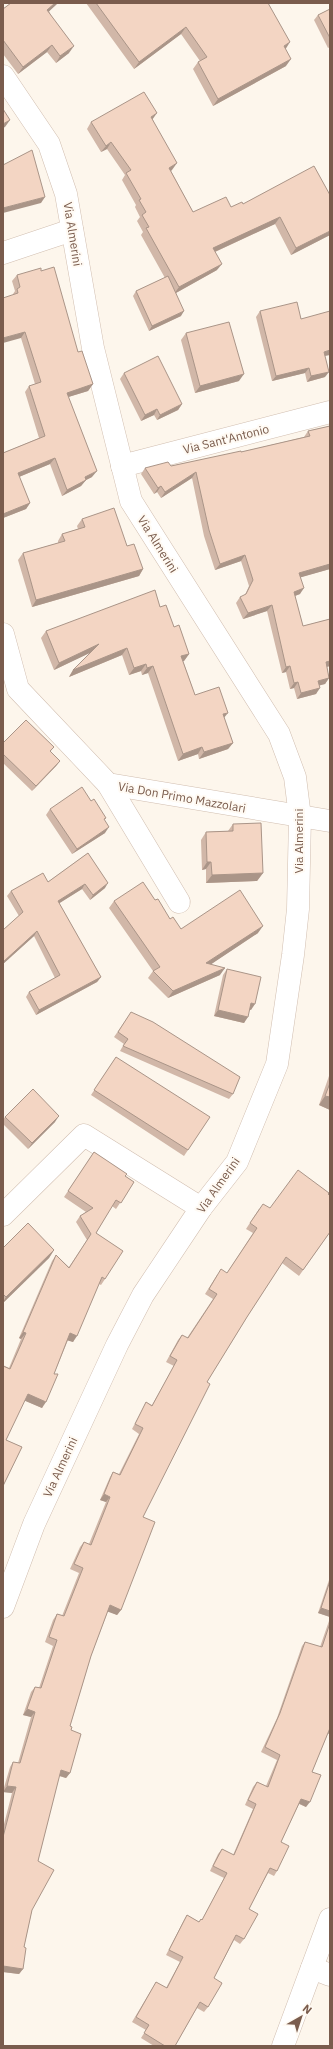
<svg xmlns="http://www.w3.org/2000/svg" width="333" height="2049" viewBox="0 0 333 2049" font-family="'IBM Plex Sans',sans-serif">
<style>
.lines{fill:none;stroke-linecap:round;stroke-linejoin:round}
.minor-casing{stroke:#d1beb0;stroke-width:23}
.minor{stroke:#fff;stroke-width:22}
.wall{fill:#d1b7a8}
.shaded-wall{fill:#aa9588}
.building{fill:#f3d5c3;stroke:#aa9588}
.labels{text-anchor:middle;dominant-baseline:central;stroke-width:4;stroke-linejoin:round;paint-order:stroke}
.street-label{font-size:12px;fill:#7a5c4d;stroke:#fffaf3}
</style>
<rect width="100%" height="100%" fill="#fdf6ec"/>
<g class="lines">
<g class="minor-casing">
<g id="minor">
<path d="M3,76L49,144L66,194L93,348L131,501L279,734L295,777L300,817L298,909L293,955L277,1064L237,1162L201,1208L143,1295L117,1345L34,1524L3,1607"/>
<path d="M3,253L72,230"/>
<path d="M122,466L330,412"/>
<path d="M3,634L18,689L108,784L330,821"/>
<path d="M108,784L179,902"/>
<path d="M3,1215L84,1135L201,1208"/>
<path d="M312,1968L330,1975"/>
<path d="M283,2046L330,1919"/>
</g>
</g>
<use href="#minor" class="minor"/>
</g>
<g class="wall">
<path d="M11,3H58L49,11L69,53L56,63L47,52L18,74L3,54V9Z"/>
<path d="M86,3H268L285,49L286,66L213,106L193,69L198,62L200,61L181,34L134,69Z"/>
<path d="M330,9V47L328,48L314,20L318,15Z"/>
<path d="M153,120L172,170L171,171L193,212L231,207L243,204L330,235L291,255L275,224L215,252L217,270L176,293L181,316L149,331L133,296L136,291L165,278L141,235L143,232L137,221L140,217L135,207L136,205L122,180L125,175L107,149L101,152L87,129L91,122Z"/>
<path d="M41,271L93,384L88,391L68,397L92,477L86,480L81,486L62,496L50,464L19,477L30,503L26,509L3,518V453L39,438L25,392L29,386L35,384L21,338L13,294L15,291L12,281L17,275Z"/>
<path d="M260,311L301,319L325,356V377L307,382L305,373L272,381L256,317Z"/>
<path d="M186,333L239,381L195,393L181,340Z"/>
<path d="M124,373L182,404L178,410L157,420L154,415L141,421L120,379Z"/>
<path d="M330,426V569L301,577L300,594L295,596L303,626L330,619V666L327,667L329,678L325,684L319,685L316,694L297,699L294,688L290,689L286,672L282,673L267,611L243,619L236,603L240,597L245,595L249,586L241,561L215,570L204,536L192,478L161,498L157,492L154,494L141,474L145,468L171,466L241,452L304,437L308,431Z"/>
<path d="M82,519L127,546L143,569L139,576L32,607L18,560L23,553L58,543V541L62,534L78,529L77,526Z"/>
<path d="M160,607L174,627L189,654L184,661H183L195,695L224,718L233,743L228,749L199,759L198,754L178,761L148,673L142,675L141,671L129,675L122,655L69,677L73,670L91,652L54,670L41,638L46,631Z"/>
<path d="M3,743L54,747L50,752L60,761L56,766L32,791L3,763Z"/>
<path d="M91,801L106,818L104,820L105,833L72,854L46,815L50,809Z"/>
<path d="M233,824L263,873L257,881L206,883V869L202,870L201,840L206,832L228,831Z"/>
<path d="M88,853L105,888L90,900L82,889L59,903L101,977L97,982L36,1015L26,997L29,992L55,978L34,936L3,964V930L19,916L7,896L11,891L48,882Z"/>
<path d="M155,900L170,919L181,929L258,933L211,964L220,975L168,998L148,978L153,971L109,908L114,901Z"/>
<path d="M227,969L251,1010L250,1009L244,1023L214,1016L223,975Z"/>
<path d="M128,1017L233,1094L229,1099L120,1051L124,1044L114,1037Z"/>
<path d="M116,1057L188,1150L184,1156L91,1095Z"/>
<path d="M330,1073V1110L319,1105Z"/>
<path d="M5,1117L55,1122L28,1149L3,1124V1120Z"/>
<path d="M94,1152L125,1176L134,1182L116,1209L112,1206L96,1233L105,1279L101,1285L99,1284L73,1342L68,1340L54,1374L42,1408L24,1400L6,1440L22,1447L3,1486V1365L9,1368L21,1339L19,1338L52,1261L56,1255L69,1267L87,1240L76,1222L80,1216L86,1212L64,1197Z"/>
<path d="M328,1194L330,1232L299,1276L282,1263L247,1317L207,1382L143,1517L121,1610L117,1615L108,1611L91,1656L70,1726L71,1730L70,1773L66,1778L59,1776L38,1861L32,1910L24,1947L23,1969L19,1974L3,1972V1828L12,1793L3,1792V1791L10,1767L13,1762L18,1763L31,1717L23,1715L31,1692L35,1687L39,1688L53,1646L45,1642L53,1620L57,1614L62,1616L79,1573L70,1569L80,1547L84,1542L89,1544L106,1502L100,1500L110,1477L113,1472L119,1474L139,1434L132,1429L143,1408L146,1402L152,1405L174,1366L166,1362L178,1340L182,1335L187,1338L213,1299L205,1294L217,1275L227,1273L253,1233L246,1229L259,1209L270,1208Z"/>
<path d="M3,1248L54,1250L49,1258L3,1303Z"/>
<path d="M330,1578V1617L318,1613L329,1580Z"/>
<path d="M330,1618V1734L328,1733L312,1772L306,1807L299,1804L281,1842L277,1871L274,1876L268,1873L249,1909L244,1939L240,1944L234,1940L214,1978L208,2007L204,2012L197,2008L175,2046H154L141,2038L146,2030L132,2022L156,1982L166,1988L180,1962L166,1955L184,1920L187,1915L199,1922L201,1919L202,1920L224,1878L210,1871L218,1854L222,1849L233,1855L253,1809L245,1805L253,1787L257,1782L266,1786L277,1760L261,1752L277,1718L302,1646L305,1642L320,1647Z"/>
</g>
<g class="shaded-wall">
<path d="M55,3H58L43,17L47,10Z"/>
<path d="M186,27L181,34L134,69L139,62Z"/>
<path d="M290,42L285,50L284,46Z"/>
<path d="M52,45L47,52L18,74L23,67Z"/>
<path d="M74,46L69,53L56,63L60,56Z"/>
<path d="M291,59L286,66L213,106L218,99Z"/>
<path d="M157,113L152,120L151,117Z"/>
<path d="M10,120L5,127L3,128V124Z"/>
<path d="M111,142L107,149L101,152L106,146Z"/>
<path d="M177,163L172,170L164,175L169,168Z"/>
<path d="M45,197L41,203L3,213V208Z"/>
<path d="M280,217L275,224L208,255L213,248Z"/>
<path d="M330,231V235L291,255L296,248Z"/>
<path d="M222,264L217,270L174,294L179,287Z"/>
<path d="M184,311L181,316L149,331L152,326Z"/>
<path d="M25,332L21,338L3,343V338Z"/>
<path d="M330,350V355L320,357L324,352Z"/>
<path d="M309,368L305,373L272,381L276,376Z"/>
<path d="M329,372L325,377L307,382L311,376Z"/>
<path d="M244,374L239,381L195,393L200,386Z"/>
<path d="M93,384L88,391L62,399L67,393Z"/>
<path d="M182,404L178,410L157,420L160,415Z"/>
<path d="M157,409L154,415L141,421L145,415Z"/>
<path d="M55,458L50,464L14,479L18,473Z"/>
<path d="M97,471L92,477L86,480L81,486L62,496L67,490L85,477Z"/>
<path d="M196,472L192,478L161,498L165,492Z"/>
<path d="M161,486L157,492L154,494L158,488Z"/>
<path d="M30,503L26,509L3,518V514Z"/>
<path d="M245,555L241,561L215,570L220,564Z"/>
<path d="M330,564V569L295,579L299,573Z"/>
<path d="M143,569L139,576L32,607L36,600Z"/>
<path d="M304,588L300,594L289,598L294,592Z"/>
<path d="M272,605L267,611L243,619L248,613Z"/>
<path d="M99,644L94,651L54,670L59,663Z"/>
<path d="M127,648L122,655L69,677L73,670Z"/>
<path d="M189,654L184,661L176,663L181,656Z"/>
<path d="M330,661V666L321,668L326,662Z"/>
<path d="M146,664L141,671L129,675L134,668Z"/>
<path d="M153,666L148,673L142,675L147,668Z"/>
<path d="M290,666L286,672L282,673L286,667Z"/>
<path d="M329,678L325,684L314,687L318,681Z"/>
<path d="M298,682L294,688L290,689L294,683Z"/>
<path d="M320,688L316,694L297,699L301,693Z"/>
<path d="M228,713L223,719V714Z"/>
<path d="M233,743L228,749L199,759L204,752Z"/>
<path d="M202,747L198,754L178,761L183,754Z"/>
<path d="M60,761L56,766L32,791L36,786Z"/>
<path d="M109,827L105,833L72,854L77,849Z"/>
<path d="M207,862H211L206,869L202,870Z"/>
<path d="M263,873L257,881L206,883L212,875Z"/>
<path d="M108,883L105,888L90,900L93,895Z"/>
<path d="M85,884L82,889L55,906L58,901Z"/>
<path d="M263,926L258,933L201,971L206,963Z"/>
<path d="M37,931L34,936L3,964V962Z"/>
<path d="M225,968L220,975L168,998L173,991Z"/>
<path d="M101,977L97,982L36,1015L39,1010Z"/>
<path d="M251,1003L255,1004L251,1010L247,1009Z"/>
<path d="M218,1010L248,1017L244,1023L214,1016Z"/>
<path d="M325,1096L330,1097V1110L319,1105Z"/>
<path d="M59,1116L55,1122L28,1149L32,1143Z"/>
<path d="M54,1250L49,1258L3,1303V1302L6,1297Z"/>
<path d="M23,1332L26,1333L21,1339L19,1338Z"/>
<path d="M70,1333L77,1336L73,1342L66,1340Z"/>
<path d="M28,1394L46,1402L42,1408L23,1400Z"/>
<path d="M104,1494L110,1497L106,1502L100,1500Z"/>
<path d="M110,1605L121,1610L117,1615L106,1611Z"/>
<path d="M321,1608L330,1611V1617L318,1613Z"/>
<path d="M27,1709L35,1712L31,1717L23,1715Z"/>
<path d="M330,1728V1734L326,1733Z"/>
<path d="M61,1770L70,1773L66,1778L57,1775Z"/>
<path d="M7,1786L16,1787L12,1793L3,1792Z"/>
<path d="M301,1799L310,1802L306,1807L298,1803Z"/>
<path d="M3,1966L23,1969L19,1974L3,1972Z"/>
</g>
<g class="building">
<path d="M11,3H55L47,10L74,46L60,56L52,45L23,67L3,40V9Z"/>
<path d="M96,3H268L290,42L284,46L291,59L218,99L198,62L207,57L186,27L139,62Z"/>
<path d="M330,9V38L318,15Z"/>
<path d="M144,92L157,113L151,117L177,163L169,168L193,212L226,197L231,207L242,202L243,204L314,166L330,195V231L296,248L280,217L213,248L222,264L179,287L146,228L149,227L142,215L146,212L139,200L141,199L126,173L131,170L111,142L106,146L91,122Z"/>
<path d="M3,109L10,120L3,124Z"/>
<path d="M32,150L45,197L3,208V165Z"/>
<path d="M54,267L78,352L82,351L93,384L67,393L97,471L85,477L86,480L67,490L55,458L18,473L30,503L3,514V453L45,436L29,386L41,382L25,332L3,338V298L18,293L17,289L20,287L17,275L41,268V271Z"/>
<path d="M168,276L184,311L152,326L136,291Z"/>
<path d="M297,302L301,319L330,311V350L324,352L329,372L311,376L309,368L276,376L260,311Z"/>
<path d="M229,322L244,374L200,386L186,333Z"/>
<path d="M158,356L182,404L160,415L157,409L145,415L124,373Z"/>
<path d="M330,426V564L299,573L304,588L294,592L303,626L330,619V661L326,662L329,678L318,681L320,688L301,693L298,682L294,683L290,666L286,667L272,605L248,613L240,597L246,594L253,580L245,555L220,564L209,530L196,472L165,492L161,486L158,488L145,468L168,462L171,466L241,451V452L310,436L308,431Z"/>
<path d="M114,508L127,546L134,544L143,569L36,600L23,553L65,541L62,534L85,527L82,519Z"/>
<path d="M155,590L160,607L166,605L174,627L179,625L189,654L181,656L195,695L219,687L228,713L223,714L233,743L204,752L202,747L183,754L153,666L147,668L146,664L134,668L127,648L73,670L99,644L59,663L46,631Z"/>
<path d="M26,720L54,747L50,751L60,761L36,786L3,754V743Z"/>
<path d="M82,787L91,801L94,799L106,818L104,819L109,827L77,849L50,809Z"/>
<path d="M261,823L263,873L212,875L211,862H207L206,832L233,831V824Z"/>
<path d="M88,853L108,883L93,895L85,884L58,901L101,977L39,1010L29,992L60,975L37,931L3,962V930L23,912L11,891L43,873L48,882Z"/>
<path d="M143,882L155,900L158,899L170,919L173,917L181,929L240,890L263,926L206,963L225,968L173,991L153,971L160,967L114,901Z"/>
<path d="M227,969L261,977L255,1004L251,1003L248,1017L218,1010Z"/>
<path d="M131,1012L153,1022L240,1077L233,1094L123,1046L128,1039L118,1032Z"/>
<path d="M116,1057L210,1117L188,1150L94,1090Z"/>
<path d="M330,1083V1097L325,1096Z"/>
<path d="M33,1089L59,1116L32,1143L5,1117Z"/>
<path d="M94,1152L127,1174L125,1176L134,1182L121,1203L116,1200L96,1233L123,1251L105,1279L102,1277L77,1336L70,1333L54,1374H58L46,1402L28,1394L6,1440L22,1447L3,1486V1366L10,1369L26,1333L23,1332L56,1255L69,1268L91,1234L80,1216L93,1208L68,1191Z"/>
<path d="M298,1170L329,1193L328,1194L330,1196V1232L303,1270L286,1257L247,1317L207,1382L210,1384L143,1517L155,1522L121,1610L110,1605L91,1656L70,1726L72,1727L71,1730L81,1734L70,1773L61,1770L38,1861L54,1870L32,1910L24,1947L26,1948L23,1969L3,1966V1837L16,1787L7,1786L13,1762L20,1763L35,1712L27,1709L35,1687L41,1688L57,1640L49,1637L57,1614L64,1616L83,1568L74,1564L84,1542L91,1545L110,1497L104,1494L113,1472L120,1475L143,1428L135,1424L146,1402L152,1406L177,1360L170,1356L182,1335L188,1338L217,1294L209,1289L221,1269L227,1273L257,1228L250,1223L263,1204L270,1208Z"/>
<path d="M28,1223L54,1250L6,1297L3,1294V1248Z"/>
<path d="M330,1581V1611L321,1608Z"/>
<path d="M330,1623V1728L312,1772L321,1775L310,1802L301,1799L281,1842L289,1846L277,1871L270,1868L249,1909L258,1914L244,1939L236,1935L214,1978L222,1983L221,1985L208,2007L200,2002L175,2046H165L144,2033L149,2025L136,2017L156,1982L167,1988L183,1957L169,1950L187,1915L199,1922L201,1919L202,1920L227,1873L213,1866L222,1849L234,1855L256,1804L248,1800L257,1782L268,1787L280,1755L265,1747L280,1713L305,1642L322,1647Z"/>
</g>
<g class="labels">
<g class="street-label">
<text transform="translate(73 234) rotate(81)">Via Almerini</text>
<text transform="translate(226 439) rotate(-14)">Via Sant'Antonio</text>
<text transform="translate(158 544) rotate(58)">Via Almerini</text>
<text transform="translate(182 797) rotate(10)">Via Don Primo Mazzolari</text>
<text transform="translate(298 841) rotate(-90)">Via Almerini</text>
<text transform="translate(218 1185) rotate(-55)">Via Almerini</text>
<text transform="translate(60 1467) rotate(-65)">Via Almerini</text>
</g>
</g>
<rect width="333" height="2049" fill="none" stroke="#7a5c4d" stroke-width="8"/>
<g transform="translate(301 2017) rotate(39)" stroke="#fffaf3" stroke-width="3" paint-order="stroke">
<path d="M0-3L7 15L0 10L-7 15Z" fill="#7a5c4d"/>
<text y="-6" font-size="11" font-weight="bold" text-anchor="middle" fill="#7a5c4d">N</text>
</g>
</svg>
